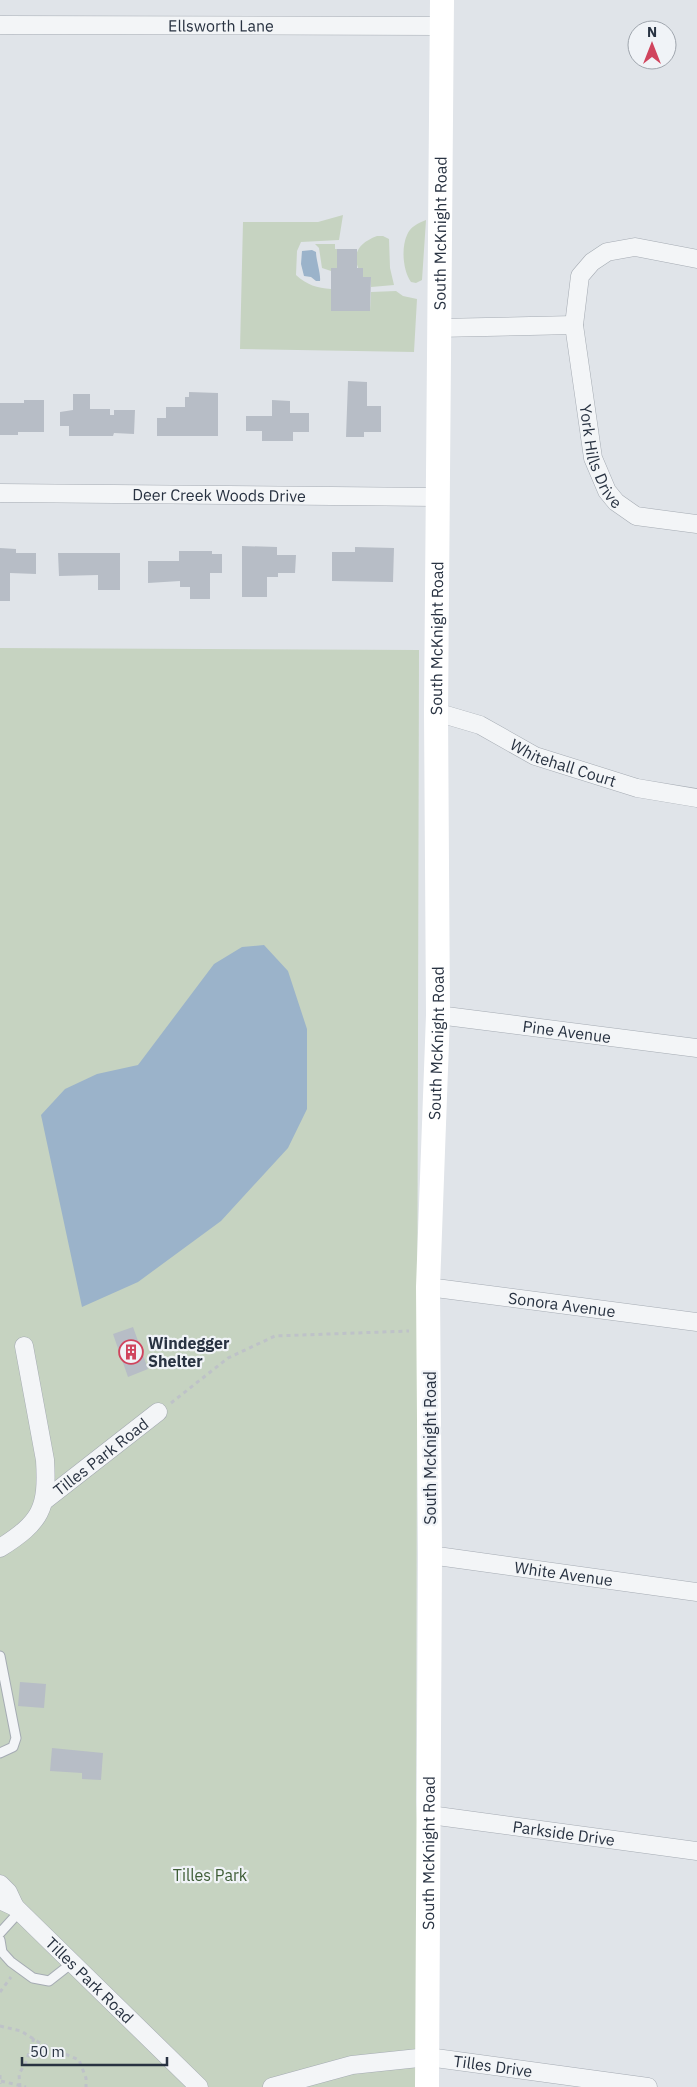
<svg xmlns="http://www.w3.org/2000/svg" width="697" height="2087" viewBox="0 0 697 2087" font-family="'IBM Plex Sans',sans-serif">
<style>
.green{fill:#c6d3c1}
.water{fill:#9bb3ca}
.building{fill:#b7bdc6}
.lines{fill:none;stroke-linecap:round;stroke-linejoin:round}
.lane-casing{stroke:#a5abb3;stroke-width:11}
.street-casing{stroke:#a5abb3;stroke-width:19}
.path{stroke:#bec2c8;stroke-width:3;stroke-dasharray:4 4;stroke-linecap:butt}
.lane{stroke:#f3f5f7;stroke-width:9}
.street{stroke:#f3f5f7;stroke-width:18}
.secondary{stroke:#fff;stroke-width:24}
.labels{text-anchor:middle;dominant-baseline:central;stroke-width:4.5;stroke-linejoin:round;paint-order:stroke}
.street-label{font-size:16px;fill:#283241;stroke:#f0f3f7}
.poi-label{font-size:16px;font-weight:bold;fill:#283241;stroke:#f0f3f7;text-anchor:start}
.park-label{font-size:16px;fill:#3e5d36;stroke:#f0f3f7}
</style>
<rect width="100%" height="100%" fill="#e0e4e9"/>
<g class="green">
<path d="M343,215L339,240L301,242L297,251L296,275C307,285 317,288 331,289V311H370L371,292L396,291L403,296L417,299L414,352L240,349L243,222H318Z"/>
<path d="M426,220L422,280L416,283L411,282C403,271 401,248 407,235C410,227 418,223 426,220Z"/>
<path d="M377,236H383L389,239L390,268L394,285L371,287V277H363C350,257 356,244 377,236Z"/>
<path d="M315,244H335V249H337V268L331,271L322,268L319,248Z"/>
<path d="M0,648L419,650L416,1802L428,2027L424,2087H0Z"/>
</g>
<g class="water">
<path d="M312,250L316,252C316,260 321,274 320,281H316L311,277L304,276L301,264L302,251Z"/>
<path d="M264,945L288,971L307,1029V1109L288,1148L221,1221L138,1282L82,1307L41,1115L65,1089L97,1074L138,1065L214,964L242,947Z"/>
</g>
<g class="building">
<path d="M337,249H357V268H363V277H371L370,311H331V268H337Z"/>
<path d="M348,381L367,382V406H381V432H364V437H346Z"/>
<path d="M189,392L218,393V436H157V418H166V407H185V397H189Z"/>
<path d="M73,394H90V409H110V415H114V410H135L134,434L114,433L113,436H69V426H60V412L73,410Z"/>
<path d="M24,400H44V432H18V435H0V403H24Z"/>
<path d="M272,400L290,401V413H309V432H293V441H262V431H246V416H272Z"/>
<path d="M242,546L277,547V555H296L295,573H278V577H267V597H242Z"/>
<path d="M355,547L394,548L393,582L332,581V552H355Z"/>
<path d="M0,548L16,549V553H36V574L10,573V601H0Z"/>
<path d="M179,551H212V554H222V573H210V599H190V587H180V581L148,583V561H179Z"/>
<path d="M58,553H120V590H98V575L59,576Z"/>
<path d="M133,1327L148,1369L128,1377L113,1334Z"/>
<path d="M20,1682L46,1684L44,1708L18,1706Z"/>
<path d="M52,1748L103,1753L101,1780L82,1779V1773L50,1771Z"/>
</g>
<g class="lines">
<g class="lane-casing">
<g id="lane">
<path d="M0,1656L16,1738L13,1747L0,1753"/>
<path d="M0,1933L20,1911"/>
<path d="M0,1940L2,1952L11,1962L33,1978L49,1981L72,1963"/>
</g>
</g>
<g class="street-casing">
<g id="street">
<path id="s1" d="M0,25L441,26"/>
<path id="s2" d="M697,259L635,247L607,252L592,262L580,276L574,325L593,458L607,491L616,502L636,516L697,524"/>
<path d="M438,328L574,325"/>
<path id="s3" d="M0,493L436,497"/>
<path id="s4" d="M436,712L480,725L535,756L637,788L697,798"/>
<path id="s5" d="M438,1015L697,1048"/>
<path id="s6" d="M428,1287L697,1322"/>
<path id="s7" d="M44,1501L158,1412"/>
<path d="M0,1548C41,1522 48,1509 45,1460L24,1346"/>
<path id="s8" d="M430,1555L697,1592"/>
<path id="s9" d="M430,1815L697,1851"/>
<path d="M0,1884L8,1892L15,1907"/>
<path id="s10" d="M0,1900L15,1907L199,2087"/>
<path id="s11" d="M272,2087L352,2065L428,2057L648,2087"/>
</g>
</g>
<g class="path">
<path d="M171,1403L228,1358L275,1336L409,1331"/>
<path d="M0,1992L11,1977"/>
<path d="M0,2026L21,2031L40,2043L79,2060L86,2078V2087"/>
<path d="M0,2075V2084"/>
<path d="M1,2081L26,2087"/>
<path d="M20,2087L19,2074L26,2062L34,2038"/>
</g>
<use href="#lane" class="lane"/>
<use href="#street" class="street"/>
<path class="secondary" id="s12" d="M427,2087L430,1555L428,1287L438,1015L436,712L442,0"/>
</g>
<defs>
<g id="building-ring" transform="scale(1.25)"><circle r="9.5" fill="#f0f3f7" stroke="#d0445d" stroke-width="1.5"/><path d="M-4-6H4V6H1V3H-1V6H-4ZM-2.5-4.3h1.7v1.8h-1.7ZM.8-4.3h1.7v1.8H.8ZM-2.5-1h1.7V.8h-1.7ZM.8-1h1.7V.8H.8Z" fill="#d0445d"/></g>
</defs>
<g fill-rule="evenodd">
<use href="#building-ring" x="131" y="1352"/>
</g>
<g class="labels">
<g class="street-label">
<text stroke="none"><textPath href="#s1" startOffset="221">Ellsworth Lane</textPath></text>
<text stroke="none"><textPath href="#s12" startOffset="1854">South McKnight Road</textPath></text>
<text stroke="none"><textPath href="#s2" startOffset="312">York Hills Drive</textPath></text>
<text stroke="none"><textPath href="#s3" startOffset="219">Deer Creek Woods Drive</textPath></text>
<text stroke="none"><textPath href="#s12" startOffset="1449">South McKnight Road</textPath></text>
<text stroke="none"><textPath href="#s4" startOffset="138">Whitehall Court</textPath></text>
<text stroke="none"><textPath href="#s5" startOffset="130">Pine Avenue</textPath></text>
<text stroke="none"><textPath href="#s12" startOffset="1044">South McKnight Road</textPath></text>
<text stroke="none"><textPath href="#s6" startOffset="135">Sonora Avenue</textPath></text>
<text transform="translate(430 1448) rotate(-90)">South McKnight Road</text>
<text stroke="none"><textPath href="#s7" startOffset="72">Tilles Park Road</textPath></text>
<text stroke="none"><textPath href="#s8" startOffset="135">White Avenue</textPath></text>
<text stroke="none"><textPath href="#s9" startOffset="135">Parkside Drive</textPath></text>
<text stroke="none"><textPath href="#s12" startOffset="234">South McKnight Road</textPath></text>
<text stroke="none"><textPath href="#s10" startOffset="121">Tilles Park Road</textPath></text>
<text stroke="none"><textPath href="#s11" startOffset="225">Tilles Drive</textPath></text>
</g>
<g class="poi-label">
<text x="148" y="1343">Windegger<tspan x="148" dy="18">Shelter</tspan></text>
</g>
<g class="park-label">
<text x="210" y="1875">Tilles Park</text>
</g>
</g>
<g transform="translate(652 45)"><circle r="24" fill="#f0f3f7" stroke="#a0a6ae"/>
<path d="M0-4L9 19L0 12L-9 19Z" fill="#d0445d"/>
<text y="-8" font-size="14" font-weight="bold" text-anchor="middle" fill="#283241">N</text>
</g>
<path d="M22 2057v8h145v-8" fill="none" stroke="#283241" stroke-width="2.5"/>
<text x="30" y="2057" font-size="15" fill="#283241" stroke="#f0f3f7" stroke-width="4" paint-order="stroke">50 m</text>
</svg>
